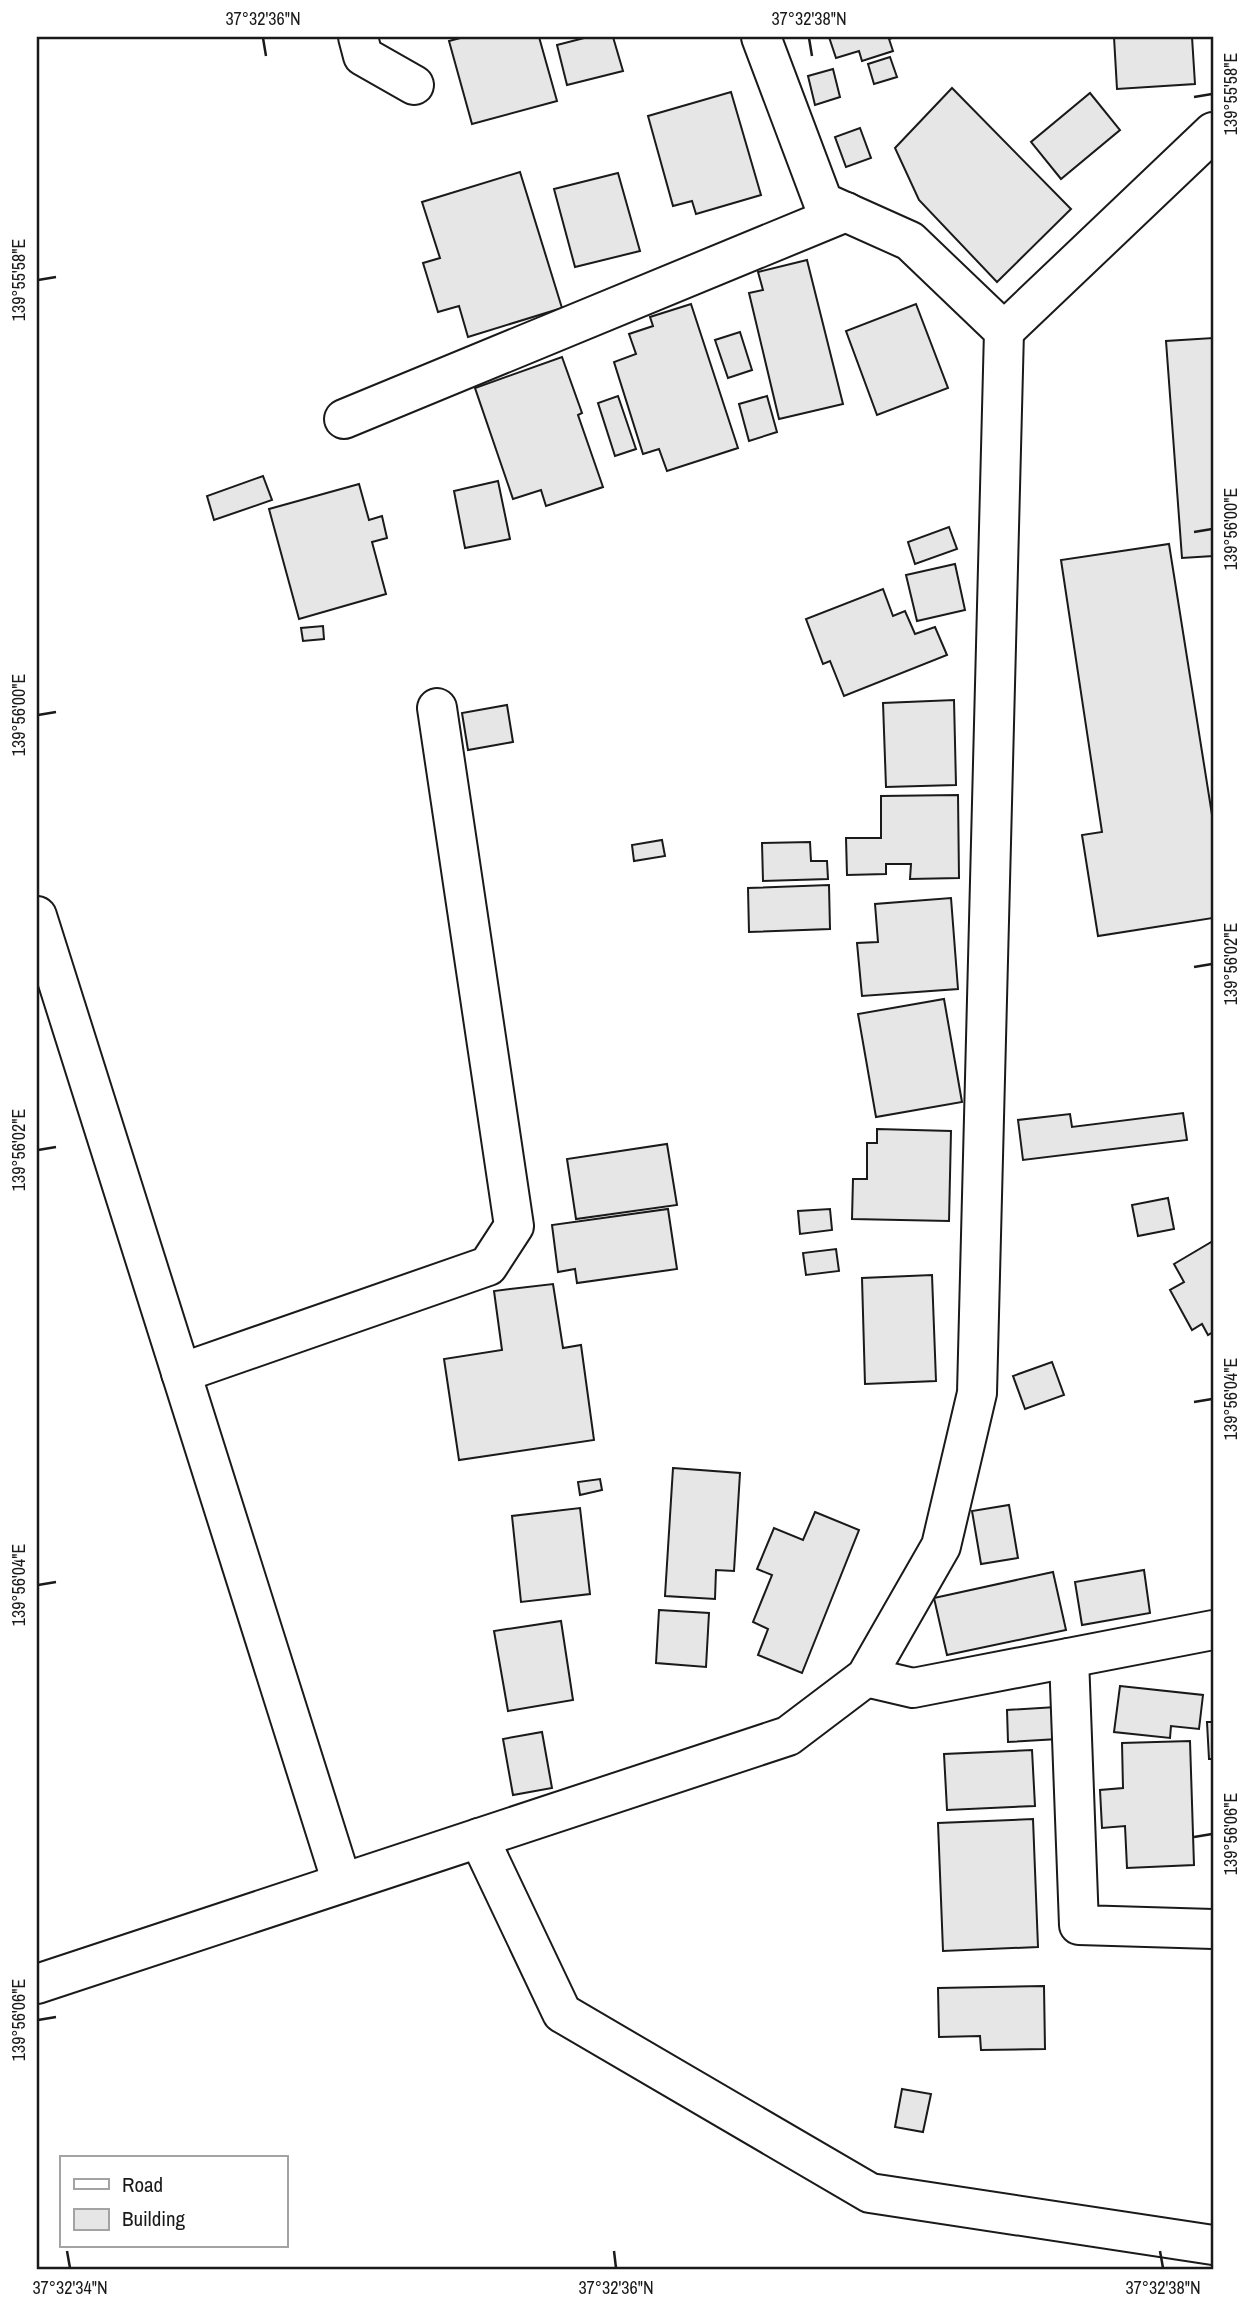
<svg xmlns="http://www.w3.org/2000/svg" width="1250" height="2307" viewBox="0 0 1250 2307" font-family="'Archivo Narrow',sans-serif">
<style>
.building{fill:#e6e6e6;stroke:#1a1a1a;stroke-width:2}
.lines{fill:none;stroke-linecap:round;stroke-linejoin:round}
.minor-casing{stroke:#1a1a1a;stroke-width:42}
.minor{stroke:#fff;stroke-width:38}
.ticks{fill:none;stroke:#1a1a1a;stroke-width:2.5}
.neatline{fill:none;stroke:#1a1a1a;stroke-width:2.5}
.ticks-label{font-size:18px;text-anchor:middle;fill:#1a1a1a}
</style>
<rect width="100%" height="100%" fill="#fff"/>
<g class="building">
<path d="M464,37H539L557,101L472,124L449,41Z"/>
<path d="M588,37H613L623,71L567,85L557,45Z"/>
<path d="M829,37H895L889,39L893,51L862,61L859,51L836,58Z"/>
<path d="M1114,37H1192L1195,84L1117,89Z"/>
<path d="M890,57L897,77L874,84L868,64Z"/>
<path d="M833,69L840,97L815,105L808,76Z"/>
<path d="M952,88L1071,209L997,282L919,200L895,148Z"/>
<path d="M731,92L761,195L696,214L692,201L673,206L648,116Z"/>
<path d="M1090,93L1120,130L1061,179L1031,142Z"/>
<path d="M860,128L871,158L846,167L835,137Z"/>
<path d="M520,172L562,308L468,337L459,306L438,312L423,263L440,258L422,202Z"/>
<path d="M618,173L640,251L575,267L554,189Z"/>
<path d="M807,260L843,404L779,419L749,293L763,290L758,272Z"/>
<path d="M691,304L738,448L667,471L659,449L643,454L614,362L636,354L629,334L653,326L650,317Z"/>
<path d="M916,304L948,388L877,415L846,331Z"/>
<path d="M740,332L752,370L728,378L715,340Z"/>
<path d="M1213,338V556L1182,558L1166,341Z"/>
<path d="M562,357L582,413L578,415L603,487L546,506L541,490L513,499L475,388Z"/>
<path d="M618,396L636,449L615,456L598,403Z"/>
<path d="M767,396L777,432L749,441L739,404Z"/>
<path d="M263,476L272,500L214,520L207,496Z"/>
<path d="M498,481L510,539L465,548L454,491Z"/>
<path d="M359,484L369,520L382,516L387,538L372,542L386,594L299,619L269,509Z"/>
<path d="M949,527L957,549L915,564L908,542Z"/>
<path d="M1169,544L1213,821V918L1098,936L1082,835L1102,832L1061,560Z"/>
<path d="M955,564L965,610L917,621L906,575Z"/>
<path d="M883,589L893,616L905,611L915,634L935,627L947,655L844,696L830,661L823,664L806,619Z"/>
<path d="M323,626L324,639L303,641L301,628Z"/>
<path d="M954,700L956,785L886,787L883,703Z"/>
<path d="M507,705L513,742L468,750L462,713Z"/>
<path d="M958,795L959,878L910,879L911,864H886V874L847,875L846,838H881V796Z"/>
<path d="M662,840L665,856L634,861L632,845Z"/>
<path d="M810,842L811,861H827L828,879L763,881L762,843Z"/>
<path d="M829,885L830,929L749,932L748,888Z"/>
<path d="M951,898L958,989L862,996L857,943L878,942L875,904Z"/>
<path d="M944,999L962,1102L876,1117L858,1014Z"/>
<path d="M1183,1113L1187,1140L1023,1160L1018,1120L1070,1114L1072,1127Z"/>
<path d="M877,1129L951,1131L949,1221L852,1219L853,1179H867V1143H877Z"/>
<path d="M667,1144L677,1205L576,1219L567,1159Z"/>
<path d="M1168,1198L1174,1229L1138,1236L1132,1205Z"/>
<path d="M668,1209L677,1269L577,1283L575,1269L558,1272L552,1225Z"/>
<path d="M830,1209L832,1230L800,1234L798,1211Z"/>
<path d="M1213,1241V1332L1208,1335L1202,1324L1192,1330L1170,1290L1184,1282L1174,1264Z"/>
<path d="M836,1249L839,1271L806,1275L803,1253Z"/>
<path d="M932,1275L936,1381L865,1384L862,1278Z"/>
<path d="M553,1284L563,1348L581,1345L594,1440L459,1460L444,1359L502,1350L494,1291Z"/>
<path d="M1052,1362L1064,1395L1025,1409L1013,1376Z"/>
<path d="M673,1468L740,1473L734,1571L716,1570L715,1599L665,1596Z"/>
<path d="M600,1479L602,1490L580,1495L578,1482Z"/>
<path d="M1009,1505L1018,1558L981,1564L972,1511Z"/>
<path d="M580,1508L590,1594L521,1602L512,1516Z"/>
<path d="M815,1512L859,1530L802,1673L758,1655L768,1629L753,1622L772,1575L757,1569L774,1528L803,1540Z"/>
<path d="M1144,1570L1150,1613L1082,1625L1075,1582Z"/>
<path d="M1053,1572L1066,1630L947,1655L934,1598Z"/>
<path d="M659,1610L709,1613L706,1667L656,1663Z"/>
<path d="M561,1621L573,1700L508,1711L494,1631Z"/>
<path d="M1120,1686L1203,1695L1199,1729L1171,1726L1170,1738L1114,1732Z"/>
<path d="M1056,1707L1058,1739L1008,1742L1007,1710Z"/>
<path d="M1207,1722H1213V1759H1209Z"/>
<path d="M542,1732L552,1788L513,1795L503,1739Z"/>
<path d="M1190,1741L1194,1865L1127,1868L1125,1826L1102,1828L1100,1790L1123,1788L1122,1743Z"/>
<path d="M1032,1750L1035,1806L947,1810L944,1754Z"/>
<path d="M1033,1819L1038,1947L943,1951L938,1823Z"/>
<path d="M1044,1986L1045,2049L981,2050L980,2036L939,2037L938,1988Z"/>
<path d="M902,2089L931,2094L923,2132L895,2127Z"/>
</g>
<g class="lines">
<g class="minor-casing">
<g id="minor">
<path d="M358,37L363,56L414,85"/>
<path d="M1004,331L1213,132"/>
<path d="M344,419L846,212"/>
<path d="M37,916L342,1883"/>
<path d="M181,1373L488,1266L514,1226L437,708"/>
<path d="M1069,1658L1079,1925L1213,1929"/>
<path d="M866,1677L913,1688L1213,1630"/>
<path d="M479,1838L562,2013L870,2193L1213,2245"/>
<path d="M37,1984L788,1736L866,1677L941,1546L977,1393L1004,331L910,241L823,202L761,37"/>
</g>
</g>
<use href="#minor" class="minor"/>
</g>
<path class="ticks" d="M263,38L266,56M809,38L812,56M1194,97L1212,94M38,280L56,277M1194,532L1212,529M38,715L56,712M1194,967L1212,964M38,1150L56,1147M1194,1402L1212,1399M38,1585L56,1582M1194,1837L1212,1834M38,2020L56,2017M67,2251L70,2268M614,2251L616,2268M1160,2251L1163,2268"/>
<rect width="1250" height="2307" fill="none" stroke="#ffffff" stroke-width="77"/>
<rect x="60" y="2156" width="228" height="91" fill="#ffffff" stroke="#a3a3a3" stroke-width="2"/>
<rect x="74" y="2179" width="35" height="10" fill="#ffffff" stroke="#a3a3a3" stroke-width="2"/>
<text x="122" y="2192" font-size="21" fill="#1a1a1a">Road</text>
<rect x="74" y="2209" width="35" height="21" fill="#e6e6e6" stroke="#a3a3a3" stroke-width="2"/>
<text x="122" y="2226" font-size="21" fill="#1a1a1a">Building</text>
<rect x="38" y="38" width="1174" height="2230" class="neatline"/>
<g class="ticks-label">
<text x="263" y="25">37°32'36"N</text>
<text x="809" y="25">37°32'38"N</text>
<text transform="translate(1231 94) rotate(-90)" y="6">139°55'58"E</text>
<text transform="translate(19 280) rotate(-90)" y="6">139°55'58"E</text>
<text transform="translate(1231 529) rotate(-90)" y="6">139°56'00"E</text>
<text transform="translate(19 715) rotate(-90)" y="6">139°56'00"E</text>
<text transform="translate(1231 964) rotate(-90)" y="6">139°56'02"E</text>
<text transform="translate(19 1150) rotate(-90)" y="6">139°56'02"E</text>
<text transform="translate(1231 1399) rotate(-90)" y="6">139°56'04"E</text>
<text transform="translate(19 1585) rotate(-90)" y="6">139°56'04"E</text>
<text transform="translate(1231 1834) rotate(-90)" y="6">139°56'06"E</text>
<text transform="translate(19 2020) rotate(-90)" y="6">139°56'06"E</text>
<text x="70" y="2294">37°32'34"N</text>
<text x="616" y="2294">37°32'36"N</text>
<text x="1163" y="2294">37°32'38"N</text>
</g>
</svg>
